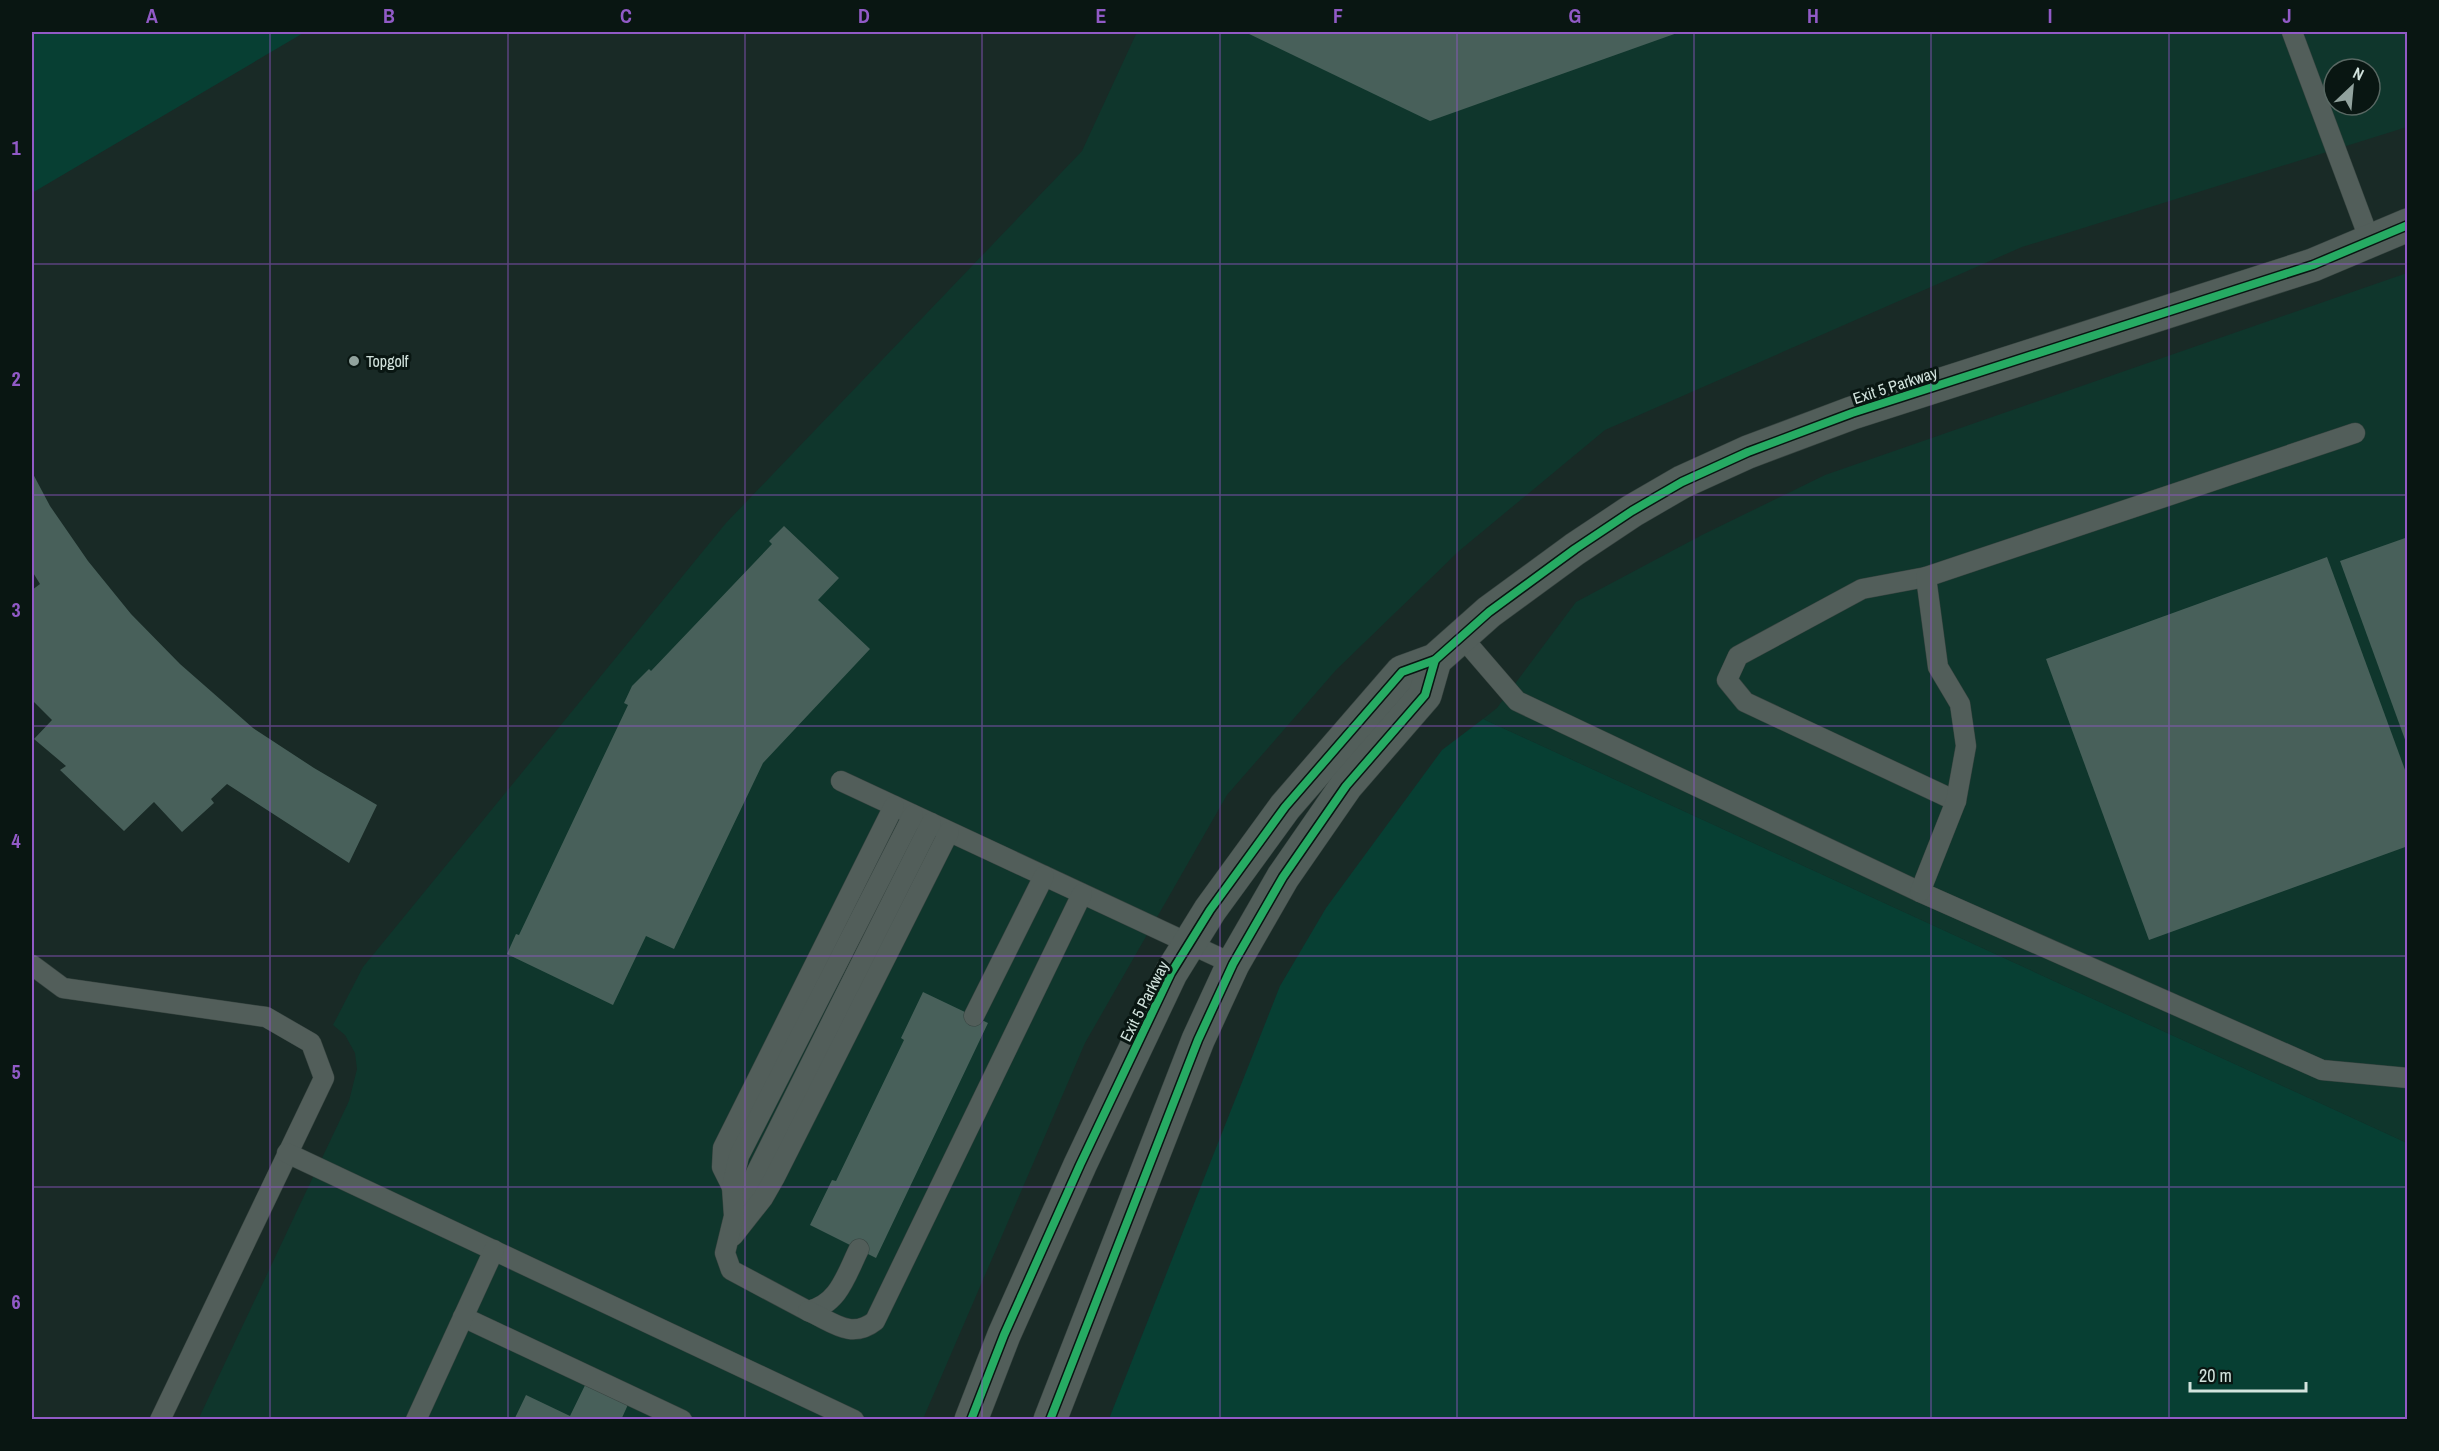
<svg xmlns="http://www.w3.org/2000/svg" width="2439" height="1451" viewBox="0 0 2439 1451" font-family="'Archivo Narrow',sans-serif">
<style>
.built{fill:#0f362c;fill-rule:evenodd}
.green{fill:#073f33}
.building{fill:#48605a}
.lines{fill:none;stroke-linecap:round;stroke-linejoin:round}
.service-casing{stroke:#374440;stroke-width:21}
.minor-casing{stroke:#374440;stroke-width:34}
.service{stroke:#525e5a;stroke-width:20}
.minor{stroke:#525e5a;stroke-width:33}
.cycleway-casing{stroke:#091612;stroke-width:11}
.cycleway{stroke:#26ab63;stroke-width:8}
.grid{fill:none;stroke:#915ac6;stroke-width:1.5;stroke-opacity:0.55}
.poi-dot{fill:#91a29d;stroke:#091612;stroke-width:2}
.labels{text-anchor:middle;dominant-baseline:central;stroke-width:6;stroke-linejoin:round;paint-order:stroke}
.poi-label{font-size:16px;fill:#d2e3dd;stroke:#091612;text-anchor:start}
.street-label{font-size:16px;fill:#d2e3dd;stroke:#091612}
.neatline{fill:none;stroke:#915ac6;stroke-width:2}
.grid-label{font-size:20px;text-anchor:middle;font-weight:bold;fill:#915ac6}
</style>
<rect width="100%" height="100%" fill="#192a26"/>
<g class="built">
<path d="M1137,32H2407V127L2022,247L1605,430L1459,551L1336,670L1227,795L1085,1043L923,1419L198,1420L349,1101L357,1069L355,1053L345,1035L333,1025L363,967L726,523L1082,151ZM2334,69H2370V105H2334Z"/>
<path d="M2407,273V1143L1483,719L1497,708L1576,602L1702,535L1825,475Z"/>
</g>
<g class="green">
<path d="M32,32H305L32,193Z"/>
<path d="M1483,719L2407,1143V1419H1109L1280,986L1326,908L1442,750Z"/>
</g>
<g class="building">
<path d="M1245,32H1680L1430,121Z"/>
<path d="M32,472L50,506L88,561L131,614L180,664L253,728L314,768L377,805L349,863L227,784L211,799L214,803L182,832L154,802L124,831L60,770L66,766L34,739L52,720L32,700V590L40,584L32,571Z"/>
<path d="M784,526L839,578L818,600L870,649L763,763L674,949L646,936L613,1005L507,954L516,934L519,935L628,705L624,703L632,686L649,669L651,671L772,544L769,541Z"/>
<path d="M2408,537V745H2407L2340,561Z"/>
<path d="M2327,557L2408,778V846L2149,940L2046,659Z"/>
<path d="M923,992L988,1023L876,1258L810,1225L832,1180L836,1181L904,1040L901,1038Z"/>
<path d="M589,1377L631,1398L621,1420H514L526,1395L570,1416Z"/>
</g>
<g class="lines">
<g class="service-casing">
<g id="service">
<path d="M2292,32L2370,241"/>
<path d="M1926,577L1862,589L1738,656L1727,680L1745,702L1956,801"/>
<path d="M1461,636L1517,701L1920,892L2322,1070L2408,1078"/>
<path d="M841,781L1233,964"/>
<path d="M1920,892L1956,801L1966,746L1960,704L1938,667L1926,577L2355,433"/>
<path d="M32,965L63,988L266,1017L311,1043L324,1078L160,1420"/>
<path d="M974,1016L1044,876"/>
<path d="M287,1153L854,1420"/>
<path d="M732,1187L722,1167L723,1148L894,806"/>
<path d="M735,1215L931,823"/>
<path d="M733,1236L763,1198L775,1177L949,832"/>
<path d="M859,1249C846,1275 839,1304 808,1311L731,1270L725,1253L734,1216L732,1187L739,1156L913,815"/>
<path d="M808,1311C833,1322 851,1340 875,1321L1082,894"/>
<path d="M463,1317L682,1420"/>
<path d="M416,1420L494,1250"/>
</g>
</g>
<g class="minor-casing">
<g id="minor">
<path d="M971,1420L1004,1335L1080,1165L1171,973L1210,910L1285,807L1402,672L1435,660L1489,612L1575,549L1632,511L1682,482L1748,452L1852,413L2313,265L2408,225"/>
<path d="M1050,1420L1198,1040L1233,964L1283,877L1346,786L1425,695L1435,660"/>
</g>
</g>
<use href="#service" class="service"/>
<use href="#minor" class="minor"/>
<g class="cycleway-casing">
<g id="cycleway">
<path d="M971,1420L1004,1335L1080,1165L1171,973L1210,910L1285,807L1402,672L1435,660L1489,612L1575,549L1632,511L1682,482L1748,452L1852,413L2313,265L2408,225"/>
<path d="M1050,1420L1198,1040L1233,964L1283,877L1346,786L1425,695L1435,660"/>
</g>
</g>
<use href="#cycleway" class="cycleway"/>
</g>
<path class="grid" d="M270,32V1420M508,32V1420M745,32V1420M982,32V1420M1220,32V1420M1457,32V1420M1694,32V1420M1931,32V1420M2169,32V1420M32,264H2408M32,495H2408M32,726H2408M32,956H2408M32,1187H2408"/>
<circle class="poi-dot" cx="354" cy="361" r="6"/>
<g class="labels">
<g class="poi-label">
<text x="366" y="361">Topgolf</text>
</g>
<g class="street-label">
<text transform="translate(1895 385) rotate(-18)">Exit 5 Parkway</text>
<text transform="translate(1144 1001) rotate(-63)">Exit 5 Parkway</text>
</g>
</g>
<rect width="2439" height="1451" fill="none" stroke="#091612" stroke-width="66"/>
<g transform="translate(2352 87) rotate(26)"><circle r="28" fill="#091612" stroke="#596863" stroke-width="1.5"/>
<path d="M0-4.5L10 22L0 15L-10 22Z" fill="#91a29d"/>
<text y="-9" font-size="16" font-weight="bold" text-anchor="middle" fill="#d2e3dd">N</text>
</g>
<path d="M2190 1382v9h116v-9" fill="none" stroke="#d2e3dd" stroke-width="3"/>
<text x="2199" y="1382" font-size="18" fill="#d2e3dd" stroke="#091612" stroke-width="4.5" paint-order="stroke">20 m</text>
<rect x="33" y="33" width="2373" height="1385" class="neatline"/>
<g class="grid-label">
<text x="152" y="23">A</text>
<text x="389" y="23">B</text>
<text x="626" y="23">C</text>
<text x="864" y="23">D</text>
<text x="1101" y="23">E</text>
<text x="1338" y="23">F</text>
<text x="1575" y="23">G</text>
<text x="1813" y="23">H</text>
<text x="2050" y="23">I</text>
<text x="2287" y="23">J</text>
<text x="16" y="155">1</text>
<text x="16" y="386">2</text>
<text x="16" y="617">3</text>
<text x="16" y="848">4</text>
<text x="16" y="1079">5</text>
<text x="16" y="1309">6</text>
</g>
</svg>
